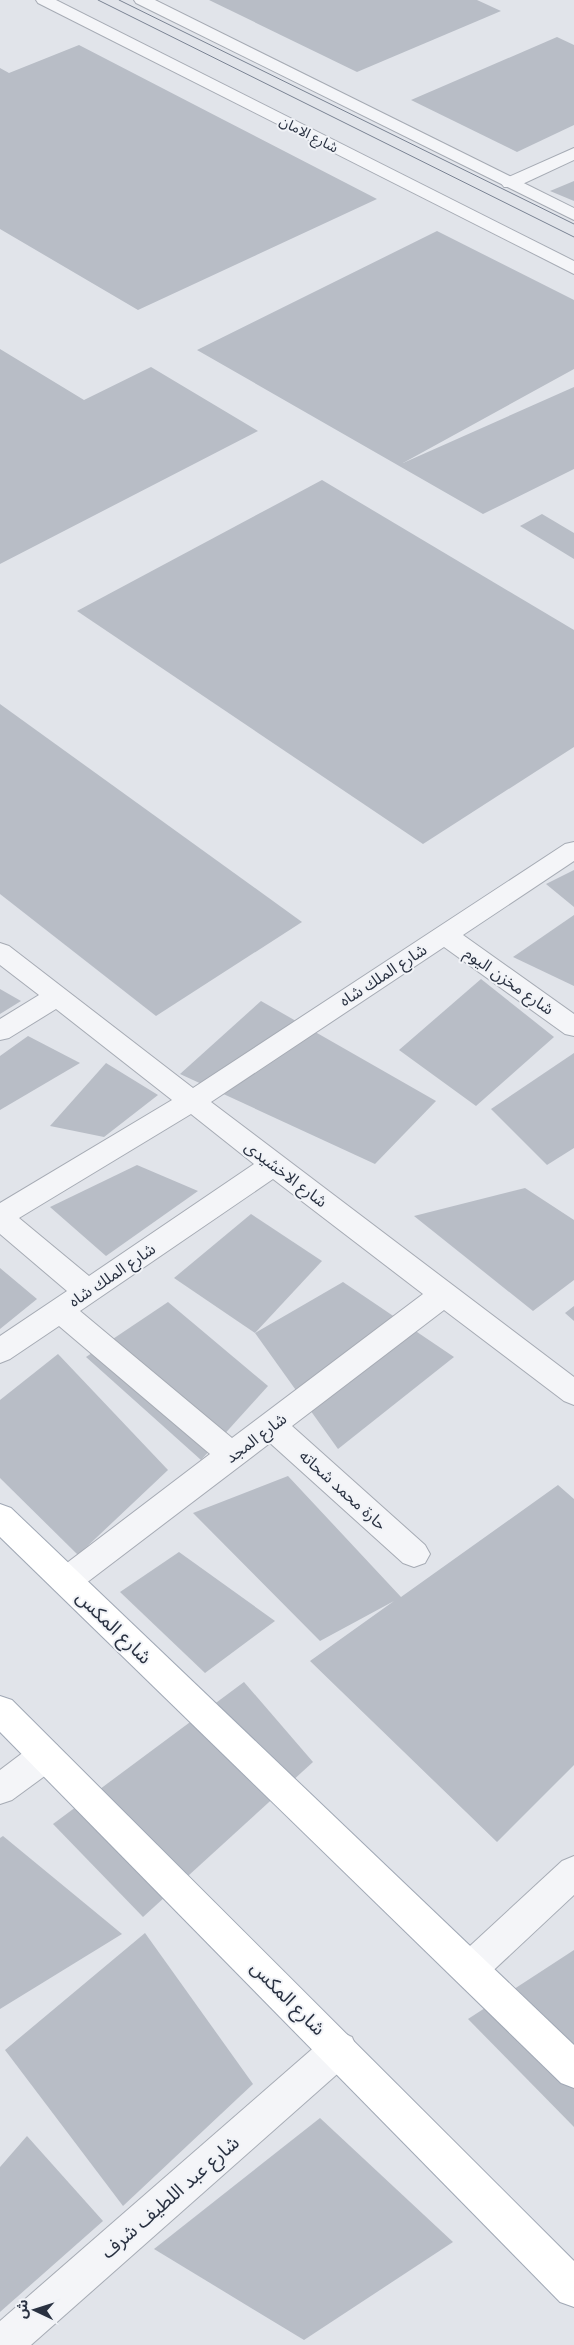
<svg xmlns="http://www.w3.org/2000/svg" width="574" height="2345" viewBox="0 0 574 2345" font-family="Montserrat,'Noto Sans Arabic',sans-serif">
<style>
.building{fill:#b8bdc6}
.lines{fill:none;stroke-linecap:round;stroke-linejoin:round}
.minor-casing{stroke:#a6abb4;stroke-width:2}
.tertiary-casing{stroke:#a6abb4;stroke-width:2}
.primary-casing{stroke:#a0a8b5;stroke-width:2}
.minor{fill:#f4f5f8;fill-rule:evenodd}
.tertiary{fill:#f4f5f8;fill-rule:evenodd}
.primary{fill:#fff;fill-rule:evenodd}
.tram{stroke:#7a8393;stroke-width:1}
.labels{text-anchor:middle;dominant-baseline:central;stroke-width:4;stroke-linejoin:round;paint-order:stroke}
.far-street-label{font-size:14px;fill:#293141;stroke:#f1f3f7}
.street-label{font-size:16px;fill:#293141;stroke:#f1f3f7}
.near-street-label{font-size:19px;fill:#293141;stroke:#f1f3f7}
</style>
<rect width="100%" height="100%" fill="#e1e4ea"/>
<g class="building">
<path d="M209,0H477L501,11L357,72Z"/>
<path d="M557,37L574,45V125L517,152L411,100Z"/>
<path d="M79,45L222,119L377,199L138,310L0,229V68L9,73Z"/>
<path d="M574,181V201L550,191Z"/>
<path d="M437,231L574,300V369L403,463L574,387V469L483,514L197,350Z"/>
<path d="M0,349L84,400L151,367L258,431L0,564Z"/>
<path d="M322,480L574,630V747L423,844L77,611Z"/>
<path d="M542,514L574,533V559L520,526Z"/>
<path d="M0,704L302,922L156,1016L0,894Z"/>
<path d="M574,870V907L546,884Z"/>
<path d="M574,915V986L513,957Z"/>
<path d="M481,979L554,1037L476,1106L399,1050Z"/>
<path d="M0,989L21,1001L0,1014Z"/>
<path d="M261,1001L436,1101L375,1164L180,1074Z"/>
<path d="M28,1036L80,1063L0,1110V1056Z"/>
<path d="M574,1053V1148L547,1165L491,1109Z"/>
<path d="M106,1063L158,1095L104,1137L50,1126Z"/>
<path d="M137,1165L198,1191L106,1256L50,1207Z"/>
<path d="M525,1188L574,1220V1280L533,1311L414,1216Z"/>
<path d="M251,1214L322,1261L255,1333L174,1278Z"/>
<path d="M0,1268L37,1299L0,1329Z"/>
<path d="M343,1282L454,1357L338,1449L255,1333Z"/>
<path d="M168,1302L268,1386L201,1460L86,1357Z"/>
<path d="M574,1306V1321L565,1313Z"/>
<path d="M58,1354L168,1470L78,1555L0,1478V1400Z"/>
<path d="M288,1476L401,1597L558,1485L574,1499V1765L497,1842L310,1661L394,1601L320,1641L193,1513Z"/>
<path d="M179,1552L275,1621L205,1673L120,1592Z"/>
<path d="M244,1682L313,1762L143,1917L53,1824Z"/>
<path d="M3,1836L122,1934L0,2009V1838Z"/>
<path d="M145,1933L253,2084L123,2206L5,2050Z"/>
<path d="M574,1950V2127L468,2019Z"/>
<path d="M320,2118L453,2242L304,2340L154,2249Z"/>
<path d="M27,2136L103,2221L0,2312V2167Z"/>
</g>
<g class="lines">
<g class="minor-casing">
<g id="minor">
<path d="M574,148V160L516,187H504L501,183L504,179Z"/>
<path d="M574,842V861L463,935L574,1014V1036L565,1034L444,947L211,1102L574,1377V1405L564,1401L444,1310L292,1426L425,1545L430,1554L425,1563L414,1567L403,1563L270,1443L77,1590L66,1594L55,1590L50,1581L55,1572L210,1454L59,1326L10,1359L0,1363V1336L67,1291L0,1234V1203L172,1100L56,1009L9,1038L0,1040V1019L39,995L0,965V943L9,946L193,1088L565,844ZM191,1114L254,1164L89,1276L19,1218ZM273,1179L423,1294L232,1438L80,1311Z"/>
<path d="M45,1741L57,1745L62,1756L57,1767L12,1800L0,1804V1770L33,1745Z"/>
<path d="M574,1856V1895L482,1981L470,1986L458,1981L452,1969L458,1957L562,1861Z"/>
<path d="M339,2031L352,2037L357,2049L352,2061L31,2345H0V2321L326,2037Z"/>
</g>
</g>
<g class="tertiary-casing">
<g id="tertiary">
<path d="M36,0H56L574,261V274L38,3Z"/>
<path d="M134,0H155L574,208V220L136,3Z"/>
</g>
</g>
<g class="primary-casing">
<g id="primary">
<path d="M0,1504L11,1508L574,2045V2088L561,2083L0,1537Z"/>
<path d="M0,1696L12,1700L574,2261V2307L560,2302L0,1732Z"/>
</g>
</g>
<use href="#minor" class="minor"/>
<use href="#tertiary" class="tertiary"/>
<use href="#primary" class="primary"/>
<g class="tram">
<path d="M98,0L574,237"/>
<path d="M119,0L574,224"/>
</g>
</g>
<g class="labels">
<g class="far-street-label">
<text transform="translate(309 134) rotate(27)">شارع الامان</text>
</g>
<g class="street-label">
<text transform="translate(383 975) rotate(-33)">شارع الملك شاه</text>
<text transform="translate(509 981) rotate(35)">شارع مخزن اليوم</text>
<text transform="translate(286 1174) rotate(37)">شارع الاخشيدى</text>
<text transform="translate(112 1275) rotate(-34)">شارع الملك شاه</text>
<text transform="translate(256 1438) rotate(-37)">شارع المجد</text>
<text transform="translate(343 1490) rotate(42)">حارة محمد شحاته</text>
</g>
<g class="near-street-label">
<text transform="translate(114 1627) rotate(44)">شارع المكس</text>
<text transform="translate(288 1998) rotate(45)">شارع المكس</text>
<text transform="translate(170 2197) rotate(-41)">شارع عبد اللطيف شرف</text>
</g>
</g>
<g transform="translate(35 2310) rotate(274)" stroke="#f1f3f7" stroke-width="4" paint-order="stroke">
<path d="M0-4L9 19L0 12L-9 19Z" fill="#293141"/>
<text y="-8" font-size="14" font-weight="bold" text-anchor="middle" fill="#293141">ش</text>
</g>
</svg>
